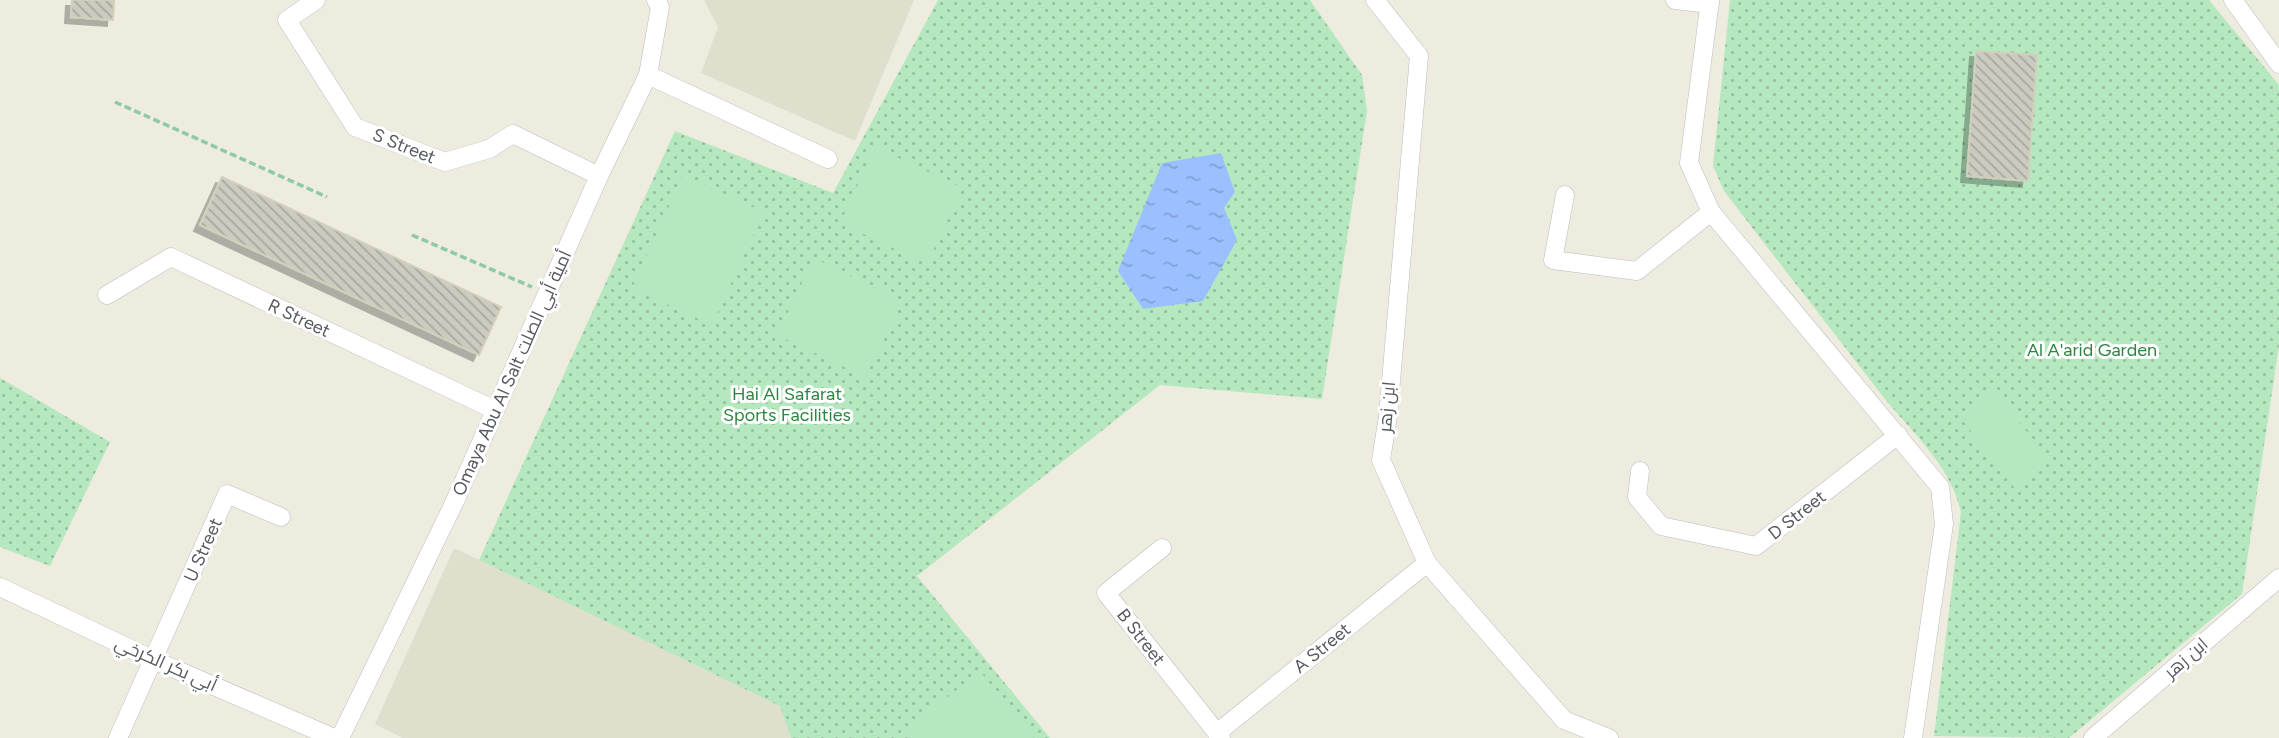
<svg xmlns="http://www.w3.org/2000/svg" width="2279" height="738" viewBox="0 0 2279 738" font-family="Figtree,Cairo,sans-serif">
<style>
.education{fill:#dfdfce}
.green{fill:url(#green-dots)}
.pitch{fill:#b6e8c0}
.water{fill:url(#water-ripples)}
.building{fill:url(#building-back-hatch);stroke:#d2cfbc;stroke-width:2;filter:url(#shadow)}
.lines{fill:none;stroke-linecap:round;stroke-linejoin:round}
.minor-casing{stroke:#bbbcc4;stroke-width:19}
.path{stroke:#8fc9ab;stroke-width:3.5;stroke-dasharray:7 3.5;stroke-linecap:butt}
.minor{stroke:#fff;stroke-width:18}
.labels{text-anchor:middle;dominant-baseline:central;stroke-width:6;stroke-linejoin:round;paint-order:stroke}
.street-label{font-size:18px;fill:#575a61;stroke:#fff}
.park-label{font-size:18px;fill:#2b8540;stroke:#fff}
</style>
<defs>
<pattern id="green-dots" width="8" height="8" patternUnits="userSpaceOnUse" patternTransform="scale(1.75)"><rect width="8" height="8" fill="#b6e8c0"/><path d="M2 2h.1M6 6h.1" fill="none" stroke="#97bf9f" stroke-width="1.8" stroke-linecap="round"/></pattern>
<pattern id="water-ripples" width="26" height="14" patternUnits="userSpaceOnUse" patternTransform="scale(1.75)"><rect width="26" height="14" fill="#9bc0ff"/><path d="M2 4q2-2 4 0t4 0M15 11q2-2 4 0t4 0" fill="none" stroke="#819fd2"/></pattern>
<pattern id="building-back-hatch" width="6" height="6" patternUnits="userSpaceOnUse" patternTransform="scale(1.75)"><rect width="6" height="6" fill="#cccbbf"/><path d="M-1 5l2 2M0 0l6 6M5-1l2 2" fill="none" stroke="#a8a89f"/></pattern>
<filter id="shadow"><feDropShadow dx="-6" dy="6" stdDeviation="0" flood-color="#0004"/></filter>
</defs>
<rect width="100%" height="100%" fill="#edecde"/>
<g class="education">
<path d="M704,0H914L855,141L701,73L718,27Z"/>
<path d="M454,548L781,706L791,738H403L375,724Z"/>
</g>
<g class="green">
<path d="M938,0H1310L1362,75L1367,111L1322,399L1160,385L917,576L1050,738H791L780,706L479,560L675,131L833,193Z"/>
<path d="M1730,0H2209L2279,85V345L2242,594L2069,738L1934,736L1961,512C1950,464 1911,432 1881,394C1829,326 1776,259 1724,191L1713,166Z"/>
<path d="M0,378L110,442L50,566L0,547Z"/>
</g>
<g class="pitch">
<path d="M875,147L963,188L927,264L840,223Z"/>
<path d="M683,175L764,212L712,325L632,288Z"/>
<path d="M814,258L903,301L865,377L777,335Z"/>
<path d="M1995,390L2050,462L2015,489L1960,417Z"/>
<path d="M980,671L1034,738H909L904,732Z"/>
</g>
<path class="water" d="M1221,153L1235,192L1224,208L1237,240L1203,301L1143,309L1118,271L1162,163Z"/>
<g class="building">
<path d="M72,0H114L113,20L71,17Z"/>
<path d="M1976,51L2037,55L2028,181L1967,176Z"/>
<path d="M222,177L501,307L479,355L200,225Z"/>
</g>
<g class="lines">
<g class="minor-casing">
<g id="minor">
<path d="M316,0L287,20L355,127L445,162L489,149L513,134L599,176"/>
<path d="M1375,0L1419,56L1388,416L1381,460L1427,563L1564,720L1609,738"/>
<path d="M1675,0L1710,4"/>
<path d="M1710,0L1689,163L1711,212L1940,487L1944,524L1913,738"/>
<path d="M2233,0L2279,64"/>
<path d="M648,75L828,159"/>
<path d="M1565,195L1553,260L1637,271L1711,212"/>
<path d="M107,295L171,257L495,410"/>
<path d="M1640,471L1637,497L1661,526L1756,546L1898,435"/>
<path d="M1162,548L1106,593L1221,738"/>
<path d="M0,587L154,660L334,738"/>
<path d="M1217,733L1427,563"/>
<path d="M118,738L227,494L281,517"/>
<path d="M340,738L455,501L599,176L648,75L660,7L656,0"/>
<path d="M2093,738L2279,578"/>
</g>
</g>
<g class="path">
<path d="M115,102L327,197"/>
<path d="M412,235L532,287"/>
</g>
<use href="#minor" class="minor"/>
</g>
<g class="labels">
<g class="street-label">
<text transform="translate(404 146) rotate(22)">S Street</text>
<text transform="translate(299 318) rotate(25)">R Street</text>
<text transform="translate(512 373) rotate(-66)">Omaya Abu Al Salt أمية أبي الصلت</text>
<text transform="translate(1387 407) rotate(-85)">ابن زهر</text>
<text transform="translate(1797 515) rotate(-38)">D Street</text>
<text transform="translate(203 550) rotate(-66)">U Street</text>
<text transform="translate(1141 637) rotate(52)">B Street</text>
<text transform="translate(1322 648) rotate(-39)">A Street</text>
<text transform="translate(2186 658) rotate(-41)">ابن زهر</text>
<text transform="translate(166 664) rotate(24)">أبي بكر الكرخي</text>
</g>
<g class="park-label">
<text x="2092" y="350">Al A'arid Garden</text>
<text x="787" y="394">Hai Al Safarat<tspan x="787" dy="21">Sports Facilities</tspan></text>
</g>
</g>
</svg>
